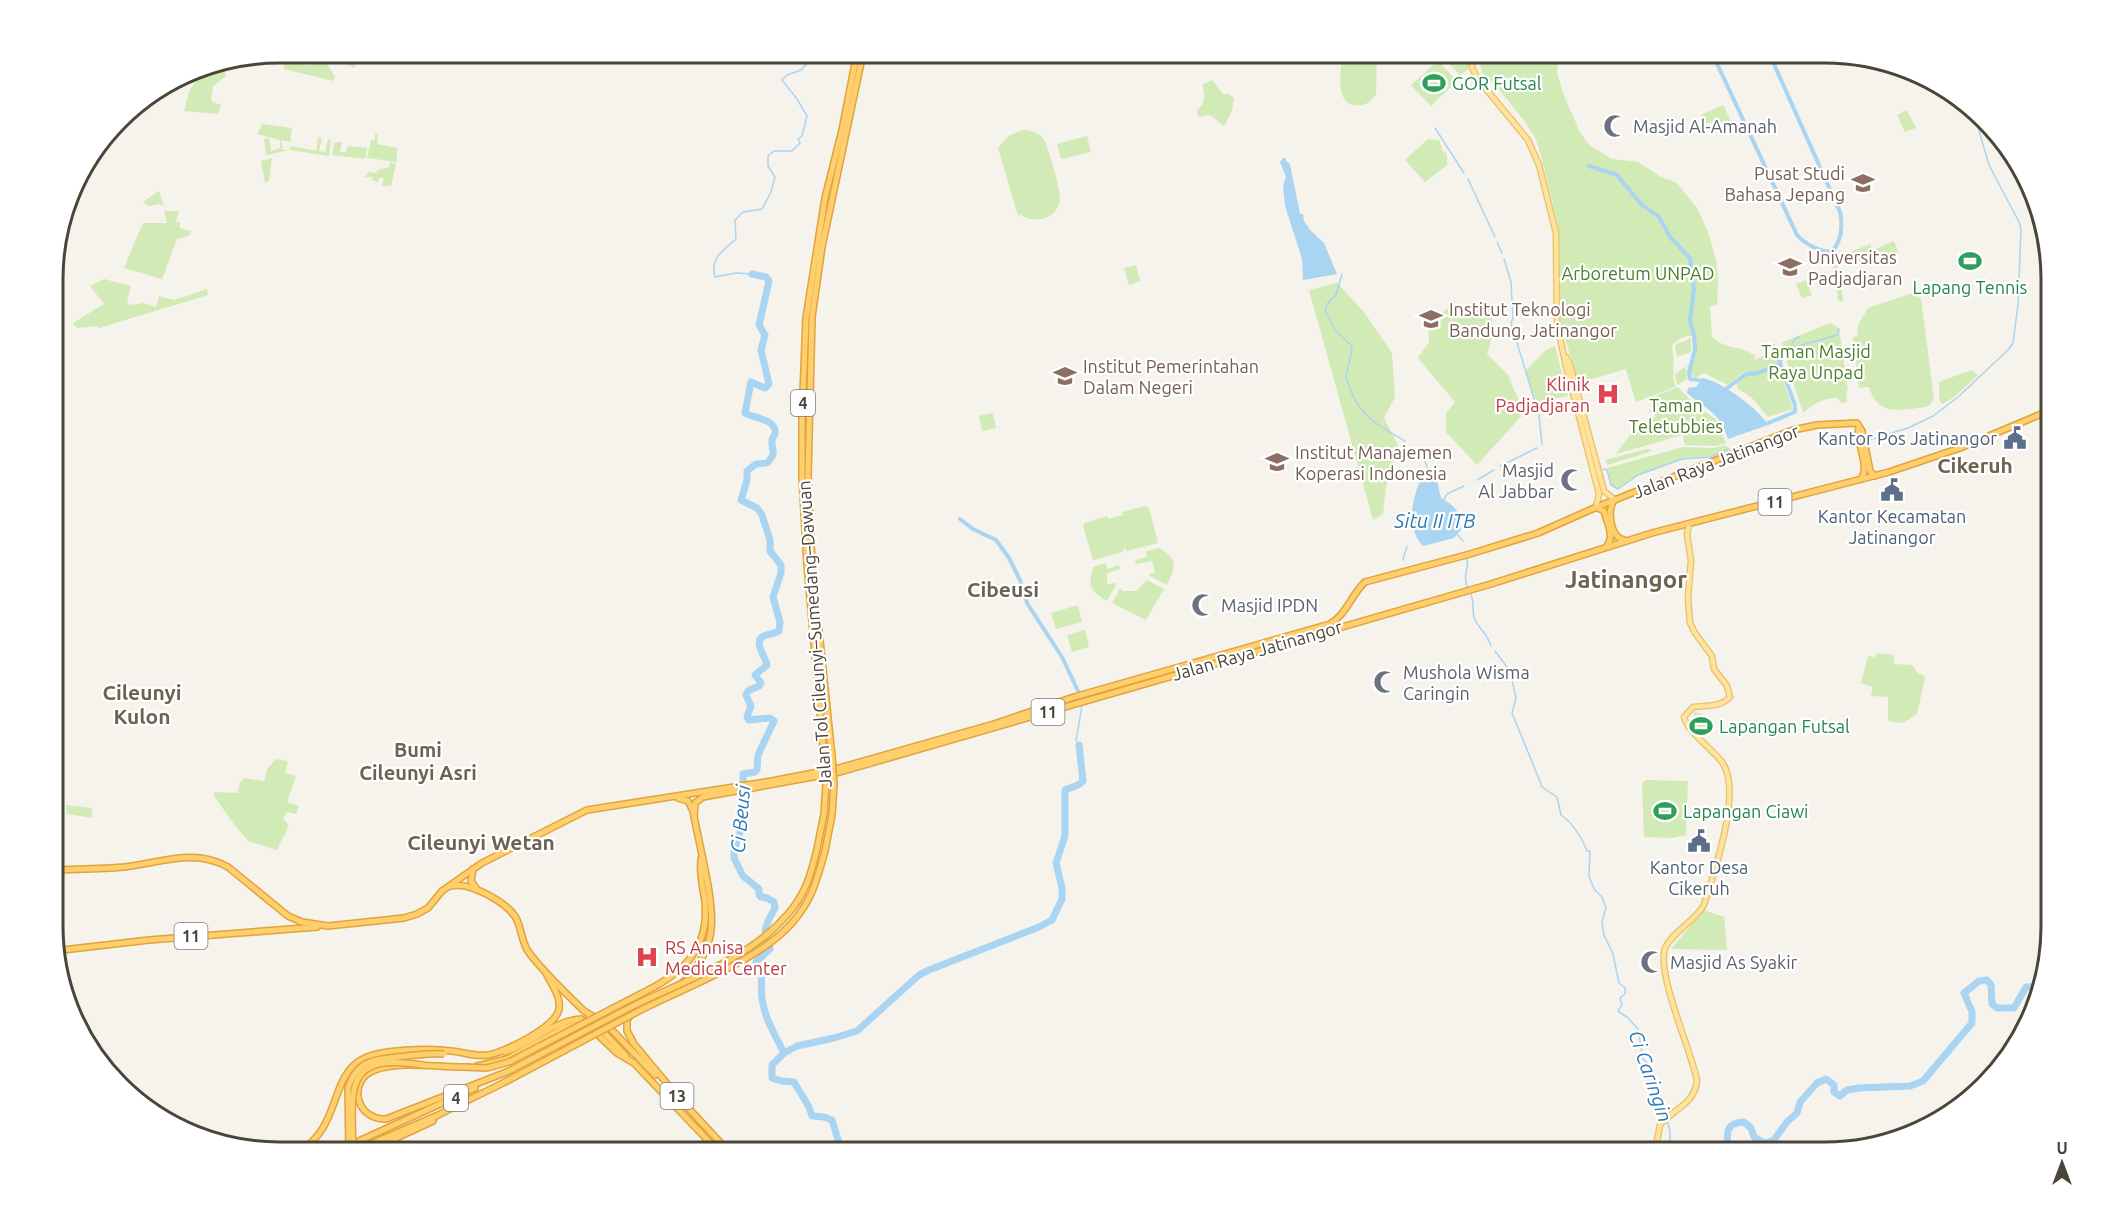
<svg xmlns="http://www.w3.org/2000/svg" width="2104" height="1205" viewBox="0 0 2104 1205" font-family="Ubuntu,sans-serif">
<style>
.green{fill:#d2eab5}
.water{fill:#a9d4f2}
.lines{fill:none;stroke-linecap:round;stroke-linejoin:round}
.stream{stroke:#a9d4f2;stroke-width:1.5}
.canal{stroke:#a9d4f2;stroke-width:4}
.river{stroke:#a9d4f2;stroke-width:7}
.major-casing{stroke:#e6c16a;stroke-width:7}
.highway-casing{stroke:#e0a43c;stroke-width:8}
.major{stroke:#ffe39c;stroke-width:4.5}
.highway{stroke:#ffcf6e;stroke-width:5}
.highway-bridge-casing{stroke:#e0a43c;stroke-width:8;stroke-linecap:butt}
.highway-bridge{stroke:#ffcf6e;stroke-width:5}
.labels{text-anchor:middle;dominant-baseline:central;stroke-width:4.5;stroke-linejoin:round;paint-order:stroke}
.shield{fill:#fff;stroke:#817c74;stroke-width:1.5}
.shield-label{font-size:16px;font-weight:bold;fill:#4b4439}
.leisure-label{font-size:18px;fill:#27864d;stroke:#fff;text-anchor:start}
.worship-label{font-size:18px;fill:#5b616d;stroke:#fff;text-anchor:start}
.education-label{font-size:18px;fill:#785e54;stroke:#fff;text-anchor:start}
.park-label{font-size:18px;fill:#4a7f2a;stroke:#fff}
.health-label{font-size:18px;fill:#be3a42;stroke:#fff;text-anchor:end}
.service-label{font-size:18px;fill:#4e5e75;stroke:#fff}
.street-label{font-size:18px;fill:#4b4439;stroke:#fff}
.water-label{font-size:20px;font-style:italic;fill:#2e7ab2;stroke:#fff}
.neighbourhood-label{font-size:20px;font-weight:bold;fill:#6e6250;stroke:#fff}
.quarter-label{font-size:21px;font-weight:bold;fill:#6e6250;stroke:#fff}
.district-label{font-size:24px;font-weight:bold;fill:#6e6250;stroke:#fff}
.rim{fill:none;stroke:#4b4439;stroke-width:3}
</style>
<rect width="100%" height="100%" fill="#f6f3ec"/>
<g class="green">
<path d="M276,53H290L288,58L304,65H310V62L327,64L335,77L333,81L284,69V62L274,60Z"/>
<path d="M338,53H362L354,68L338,60Z"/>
<path d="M1342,53H1377L1376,94C1374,99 1368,104 1362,105C1333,110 1341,71 1342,53Z"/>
<path d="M1404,53H1433V54L1409,64Z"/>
<path d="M1451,53H1470V68L1460,75L1443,58Z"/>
<path d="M1478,53H1559L1557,73L1563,93L1580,132L1589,145L1612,159L1638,162L1661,177L1677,183L1697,208L1708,232L1716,260L1718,280L1717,305L1710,306L1712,336C1723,350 1742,345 1755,356V360L1773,351L1793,409L1768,417L1752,398L1737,388V379L1751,366L1728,385L1704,373L1695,378L1690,373L1694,349L1693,336C1685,335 1677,340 1672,346C1675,360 1672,373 1675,387L1636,402L1626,369L1578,383L1560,321V258L1558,225L1541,156L1535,137L1526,123L1497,87L1482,73Z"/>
<path d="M1438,61L1457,81L1431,106L1411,85Z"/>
<path d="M222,64L226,76L213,86L211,101L221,105L218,114L184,111L190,89L203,72L204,67Z"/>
<path d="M1212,80L1223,94H1228L1234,98L1232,111L1224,126L1210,115L1200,117L1197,116V110C1206,104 1205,93 1202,85Z"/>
<path d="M1723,105L1731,121L1715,128L1712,122L1705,124L1701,115Z"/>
<path d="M1907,110L1916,128L1905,132L1897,115Z"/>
<path d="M262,124L292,128L290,142L281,140L283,150H290L291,146L316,151L318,137L322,138L319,151L325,152L328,139L331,140L329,156L290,150L266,155L264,139L269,138L271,151L280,148V140L257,134Z"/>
<path d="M1022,130C1030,130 1038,132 1043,138C1048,144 1060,189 1060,197C1060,218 1036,225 1021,215L1018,216L998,148L1008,136Z"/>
<path d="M378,133L377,144L397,148V162L367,158L371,140H375V134Z"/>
<path d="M1087,136L1091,152L1061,159L1057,144Z"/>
<path d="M1428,139L1439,140L1443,151L1447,154V165L1425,182L1405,160Z"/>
<path d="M335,142H342L340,152H346L348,146L367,148L365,159L332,155Z"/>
<path d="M272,158L269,181L265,183L261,161Z"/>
<path d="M391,162L396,164L391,186H382L384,178H379L378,182L372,180L373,177H365L368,172L376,173L379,169L388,168Z"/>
<path d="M159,191L164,207L160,204L148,206L143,202Z"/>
<path d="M164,211H179L176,222H180V228L191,231L189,236L177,239L162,279L124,268L143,223H167Z"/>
<path d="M1894,241L1899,254L1881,261L1875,249Z"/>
<path d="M1870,244L1875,256L1848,267L1843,255Z"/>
<path d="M1835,264L1838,266L1843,299L1841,302L1838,300L1833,266Z"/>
<path d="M1136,265L1140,281L1129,285L1124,268Z"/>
<path d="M104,279L131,286L127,303L132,305L144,303L156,307L159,296L174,300L207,289L208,295L99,328L97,326L77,328L73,323L104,304L90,286Z"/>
<path d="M1806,280L1812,295L1802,298L1796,284Z"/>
<path d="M1337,283L1364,312L1392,353L1395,397L1384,418L1398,445L1386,486L1383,514L1373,520L1309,290Z"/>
<path d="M1913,293L1921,298L1934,399L1929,406L1925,407C1900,410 1878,417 1869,387L1859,388L1853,337L1857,336L1858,325L1868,308Z"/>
<path d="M1488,302L1494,331L1487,354L1508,375L1524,413L1477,465L1446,432V413L1455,402L1418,358L1429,342L1428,324L1452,305L1468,312Z"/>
<path d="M1830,323L1839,328L1848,391H1846L1847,402L1842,403L1837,398C1826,397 1812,404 1803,413L1781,343Z"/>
<path d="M1691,338V352L1677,357L1675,345Z"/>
<path d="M1555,346L1568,396L1537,403L1525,371L1546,350Z"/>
<path d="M1688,365L1686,368L1687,379L1677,385L1675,374Z"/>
<path d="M1971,370L1978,375L1953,398L1942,404L1939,400V382Z"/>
<path d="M1678,387L1696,406L1716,419L1726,443L1716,446L1685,445L1683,435L1616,454L1634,429L1645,426L1648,419L1655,417L1650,398Z"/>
<path d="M993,413L996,428L982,431L979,416Z"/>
<path d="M1726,445L1729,449L1710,456L1682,459L1638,475L1618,489L1611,485L1607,470V468L1683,447L1713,448Z"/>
<path d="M1646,449L1652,450L1647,453L1607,465L1605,460Z"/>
<path d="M1144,506L1149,508L1158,543L1127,551L1125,548L1123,550V552L1093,560L1083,526L1085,523L1107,516L1108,519L1123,515L1122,512Z"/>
<path d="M1160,548C1178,560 1176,566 1167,585L1148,575L1155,572L1152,561L1136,564L1135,560L1147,557L1146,551Z"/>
<path d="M1106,563L1107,569L1119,565L1120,569L1107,573V584L1117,583L1107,601C1090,591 1088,586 1093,567Z"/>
<path d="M1147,580L1164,589L1146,620L1112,603L1120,588L1123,591H1136Z"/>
<path d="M1078,605L1082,622L1056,629L1051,613Z"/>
<path d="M1085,630L1089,647L1072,652L1067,635Z"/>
<path d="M1877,653L1894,655V664L1912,665L1917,672L1925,677L1917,714L1903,723L1888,721V697L1871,696L1873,687L1861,683L1868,656L1875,657Z"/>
<path d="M1694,712L1703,714L1714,721L1704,735L1697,733L1689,723L1695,716L1693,714Z"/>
<path d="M276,759L288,761L285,773L296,776L287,802L299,806L296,814L287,812L283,819L289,825L277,850L248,841L233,823L214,796V792L238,793L240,782L245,778L264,781L267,769Z"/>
<path d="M1646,780L1688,781L1686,835L1672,838L1644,837L1642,786L1643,782Z"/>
<path d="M66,805L92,808V818L67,814Z"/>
<path d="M1704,910L1724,917L1727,950L1671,949Z"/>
</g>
<g class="water">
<path d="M1283,158H1286V161L1290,164L1300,214H1303L1304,221L1310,230L1324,243L1337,274L1303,280L1302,259L1285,206L1283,186L1286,177L1280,162Z"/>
<path d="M1702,378C1721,381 1759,409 1768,425L1728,439C1719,411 1708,411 1687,393L1688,388L1696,387L1699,383L1698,380Z"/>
<path d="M1431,470L1435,472L1441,498C1456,506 1460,512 1461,530L1454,538L1423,546C1404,526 1413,493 1425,471Z"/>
</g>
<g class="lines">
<g class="stream">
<path d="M1963,106V109L1966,108"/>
<path d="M1435,128L1464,173"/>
<path d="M1468,179L1495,237"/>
<path d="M1497,242L1502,253"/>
<path d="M1504,259L1511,282L1513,318L1511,323L1539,415L1542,445"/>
<path d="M752,274L736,273L715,277C709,258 724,250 736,239L735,220L743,212L762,209L771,192L775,177L768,166V156L774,151H792L800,143L798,139L802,136L807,116L797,99L782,80L787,75L801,70L814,56L826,53"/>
<path d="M1342,274L1336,295L1327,304L1325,310L1335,330L1352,346C1352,355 1346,371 1346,378C1347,382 1350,387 1351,391C1361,417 1382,428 1405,441"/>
<path d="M1790,348L1795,339L1799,337"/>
<path d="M1780,364L1789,349L1837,335L1839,329"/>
<path d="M1650,411H1654"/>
<path d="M1869,440L1908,428L1933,416L1958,397L2008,350L2013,343L2018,304L2021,229L2019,222L1989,165L1975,117"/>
<path d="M1417,450L1424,459L1428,470"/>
<path d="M1425,460L1437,448"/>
<path d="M1500,466L1537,448"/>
<path d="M1603,469L1607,470L1611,485L1618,489L1638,475L1682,459L1710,457L1729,449"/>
<path d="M1477,480L1494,470"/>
<path d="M1444,499L1447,494L1464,486"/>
<path d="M1456,533L1463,541"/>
<path d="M1403,560L1407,546"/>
<path d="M1467,587C1462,571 1470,570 1467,559"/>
<path d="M1471,595C1475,603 1471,612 1475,620C1480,630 1487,633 1491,646"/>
<path d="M1495,651L1510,671L1516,698L1512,713L1539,779L1542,787L1557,797L1561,815C1574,824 1581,836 1587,851H1590L1589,876L1594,889L1602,897L1604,903L1606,907L1602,922L1604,935L1613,954L1619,983L1625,988V994L1620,998L1622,1005L1618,1010L1619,1012L1627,1017L1638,1029L1643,1059L1649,1064L1653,1081V1093L1658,1092L1664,1103L1661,1107L1665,1116"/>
<path d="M1076,741L1082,705"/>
<path d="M1667,1120L1670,1132V1152"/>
</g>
<g class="canal">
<path d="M1712,53L1797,235C1805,244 1820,252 1832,252C1841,241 1843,226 1840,212L1769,53"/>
<path d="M1589,166L1617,175L1641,204L1659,217L1670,237L1690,258L1694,289L1690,320L1694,336L1695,349L1689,372L1690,379L1698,380"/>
<path d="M1773,346L1785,376"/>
<path d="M1785,378L1795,405"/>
<path d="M1726,389L1746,374L1758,373L1780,364"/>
<path d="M1768,423L1795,412V408"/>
<path d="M960,519L973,529L996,540L1009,558L1020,580L1027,603L1062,657L1078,691"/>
</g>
<g class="river">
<path d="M752,274L766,277L769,281L759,325L765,335L761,350L769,384L765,388L751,382L745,413C753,418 773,419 775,430C776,436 773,435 772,440C771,452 778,451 767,463L756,464L747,471V480L741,500L757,508L762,515L770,540V551L781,565V573L773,597L780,622L779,631C773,635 770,633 764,636C752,641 766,657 767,665L755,675L761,683L759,686L748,691L746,695L751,706L747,717L749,720L770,718L774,721L758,755L757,769L755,772L743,774L744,819L734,851V858L743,876L759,889V895L761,897L767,898L774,902L775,908C765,928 762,926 770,949L756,962C765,974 760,985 762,999C765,1019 775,1035 784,1053"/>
<path d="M830,1152L833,1146L839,1143L832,1120L824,1117L812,1116L809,1107L794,1082L781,1081L772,1078V1065L784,1053L797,1046L834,1038L857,1031L919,975L929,970L1039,927L1052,920L1062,899V888L1056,863L1065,836V790L1078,785L1083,781L1079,745"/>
<path d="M1727,1152C1729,1136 1722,1123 1744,1122L1751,1128L1754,1137L1764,1143L1773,1141L1787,1122L1797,1113L1800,1102L1817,1083L1826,1079L1834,1085V1092L1840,1096L1847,1090L1859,1088L1910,1086L1923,1081L1972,1023V1012L1964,993L1979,981L1987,980L1991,985L1992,1004L1997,1008H2014L2026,987H2037"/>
</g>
<g class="major-casing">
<g id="major">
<path d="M1472,53V67L1477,78L1528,140L1539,165L1556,233L1557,324L1566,366L1599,494L1596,507"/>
<path d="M1566,357L1570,365L1604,491L1615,500"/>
<path d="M1655,1152L1660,1125C1674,1108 1694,1105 1697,1081C1692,1051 1654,970 1666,946C1675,930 1695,921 1704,905C1714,872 1743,791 1722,762C1712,749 1687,731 1684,717L1693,707C1707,705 1720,708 1730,697L1727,686L1714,669L1712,656L1695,633L1690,623L1688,598L1691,560L1687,535L1689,524"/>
</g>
</g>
<g class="highway-casing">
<g id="highway">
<path d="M1859,427C1855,443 1871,465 1861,479"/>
<path d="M1614,500C1607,511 1610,537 1624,540"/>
<path d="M1596,507L1604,511C1607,523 1615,536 1607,546"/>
<path d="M832,756L812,564L808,476L812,317L822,247L863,53"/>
<path d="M824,757L807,565L802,476V418L806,318L825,198L842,130L857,53"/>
<path d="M678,798L688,801L693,811C697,832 702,854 706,875C715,919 717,949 683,982"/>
<path d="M694,817L695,803L703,797L840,772L1491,584L1652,533L1889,472L1960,448L2051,410"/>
<path d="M817,849L824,814L826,783"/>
<path d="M825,851L832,815L834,784"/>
<path d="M473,869L471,881L476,888"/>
<path d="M54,870C77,869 101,869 124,867C160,863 194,848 228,867L288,916L302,922L328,926L404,918L417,914L428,908L442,891L482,863L587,810L772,781L839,768L994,724L1074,697L1330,624C1347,614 1351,595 1365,582L1470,554L1538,533L1599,506L1793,430L1817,425L1857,423L1862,431L1870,471L1875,476"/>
<path d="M451,886C469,881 509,903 517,920C522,931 522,945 530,954C546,975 566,993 584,1011L594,1017L610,1018"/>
<path d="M54,951L149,940L317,927"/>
<path d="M652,988C688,969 709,945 705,902C703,887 699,874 701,859"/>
<path d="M630,1015L627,1021V1031L634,1044L679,1098L729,1152"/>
<path d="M619,1016L673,990"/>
<path d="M589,1017L626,1056"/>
<path d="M608,1026L655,1075"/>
<path d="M505,1052C531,1044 552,1021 581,1019"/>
<path d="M633,1062L719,1152"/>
<path d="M477,1066L507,1059L563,1028L576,1025L595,1032L617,1053L634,1063"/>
<path d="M468,1067C440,1068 402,1060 375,1070C347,1080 355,1120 386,1119L509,1071"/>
<path d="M298,1152C341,1128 329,1079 361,1060C378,1049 431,1048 451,1051C464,1052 475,1057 488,1055C505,1052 556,1027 559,1009C561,997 552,985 547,975"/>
<path d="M335,1152L475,1088"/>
<path d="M352,1152L436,1116L505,1082"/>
<path d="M366,1152L433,1121"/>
</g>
</g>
<use href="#major" class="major"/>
<use href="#highway" class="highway"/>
<g class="highway-bridge-casing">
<g id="highway-bridge">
<path d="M832,756L834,784"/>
<path d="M824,757L826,783"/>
<path d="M463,1067L487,1068L509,1062L652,988"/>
<path d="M509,1071C551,1049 592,1027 635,1005C686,980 749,959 787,915C805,895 811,875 817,849"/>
<path d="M505,1082C549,1059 593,1035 637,1012C683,988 757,962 791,924C812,901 817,880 825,851"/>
<path d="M349,1152L348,1088C358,1057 379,1059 406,1056C419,1055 431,1053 444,1054"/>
<path d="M353,1152C352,1089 342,1052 423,1065"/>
</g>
</g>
<use href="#highway-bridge" class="highway-bridge"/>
</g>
<defs>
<g id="stadium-bare" transform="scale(1.8)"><path d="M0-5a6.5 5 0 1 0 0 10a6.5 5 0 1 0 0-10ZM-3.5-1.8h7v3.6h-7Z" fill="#2e9e5b" stroke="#fff" stroke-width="2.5" paint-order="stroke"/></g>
<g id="mosque-bare" transform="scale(1.8)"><path d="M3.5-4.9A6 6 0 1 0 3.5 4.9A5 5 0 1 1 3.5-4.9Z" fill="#6b7280" stroke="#fff" stroke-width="2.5" paint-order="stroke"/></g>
<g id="university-bare" transform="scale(1.8)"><path d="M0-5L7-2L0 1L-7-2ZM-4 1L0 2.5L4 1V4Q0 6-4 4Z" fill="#8d6e63" stroke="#fff" stroke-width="2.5" paint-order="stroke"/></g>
<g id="hospital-bare" transform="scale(1.8)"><path d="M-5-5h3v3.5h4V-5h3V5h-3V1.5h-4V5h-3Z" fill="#e0444e" stroke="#fff" stroke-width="2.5" paint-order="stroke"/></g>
<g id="civic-bare" transform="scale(1.8)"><path d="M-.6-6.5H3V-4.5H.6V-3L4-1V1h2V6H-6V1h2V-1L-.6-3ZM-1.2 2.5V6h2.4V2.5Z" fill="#5c6f8a" stroke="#fff" stroke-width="2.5" paint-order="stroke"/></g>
</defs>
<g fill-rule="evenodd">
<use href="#stadium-bare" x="1434" y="83"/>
<use href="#mosque-bare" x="1615" y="126"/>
<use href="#university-bare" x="1863" y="183"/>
<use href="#stadium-bare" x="1970" y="261"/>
<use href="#university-bare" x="1790" y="267"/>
<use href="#university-bare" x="1431" y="319"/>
<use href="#university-bare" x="1065" y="376"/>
<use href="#hospital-bare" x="1608" y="394"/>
<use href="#civic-bare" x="2015" y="438"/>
<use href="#university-bare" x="1277" y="462"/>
<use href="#mosque-bare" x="1572" y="480"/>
<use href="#civic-bare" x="1892" y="490"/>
<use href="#mosque-bare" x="1203" y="605"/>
<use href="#mosque-bare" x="1385" y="682"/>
<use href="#stadium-bare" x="1701" y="726"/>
<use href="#stadium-bare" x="1665" y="811"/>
<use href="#civic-bare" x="1699" y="841"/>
<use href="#hospital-bare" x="647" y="957"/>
<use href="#mosque-bare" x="1652" y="962"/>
</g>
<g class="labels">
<g class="shield">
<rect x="791" y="390" width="24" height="26" rx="4.5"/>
<rect x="1758.5" y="489" width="33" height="26" rx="4.5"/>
<rect x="1031.5" y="699" width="33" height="26" rx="4.5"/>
<rect x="174.5" y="923" width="33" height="26" rx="4.5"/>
<rect x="660.5" y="1083" width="33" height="26" rx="4.5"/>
<rect x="444" y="1085" width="24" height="26" rx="4.5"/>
</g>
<g class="shield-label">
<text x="803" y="403">4</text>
<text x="1775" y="502">11</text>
<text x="1048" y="712">11</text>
<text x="191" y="936">11</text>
<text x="677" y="1096">13</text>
<text x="456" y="1098">4</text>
</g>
<g class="leisure-label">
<text x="1452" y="83">GOR Futsal</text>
<text x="1970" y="287" text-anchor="middle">Lapang Tennis</text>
<text x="1719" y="726">Lapangan Futsal</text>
<text x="1683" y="811">Lapangan Ciawi</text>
</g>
<g class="worship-label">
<text x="1633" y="126">Masjid Al-Amanah</text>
<text x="1554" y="470" text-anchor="end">Masjid<tspan x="1554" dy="21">Al Jabbar</tspan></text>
<text x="1221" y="605">Masjid IPDN</text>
<text x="1403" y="672">Mushola Wisma<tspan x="1403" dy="21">Caringin</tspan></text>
<text x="1670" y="962">Masjid As Syakir</text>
</g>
<g class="education-label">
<text x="1845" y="173" text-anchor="end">Pusat Studi<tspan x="1845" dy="21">Bahasa Jepang</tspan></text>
<text x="1808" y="257">Universitas<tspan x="1808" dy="21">Padjadjaran</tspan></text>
<text x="1449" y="309">Institut Teknologi<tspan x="1449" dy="21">Bandung, Jatinangor</tspan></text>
<text x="1083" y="366">Institut Pemerintahan<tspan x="1083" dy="21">Dalam Negeri</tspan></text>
<text x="1295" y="452">Institut Manajemen<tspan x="1295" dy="21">Koperasi Indonesia</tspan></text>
</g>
<g class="park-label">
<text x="1638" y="273">Arboretum UNPAD</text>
<text x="1816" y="351">Taman Masjid<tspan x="1816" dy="21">Raya Unpad</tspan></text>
<text x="1676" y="405">Taman<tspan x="1676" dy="21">Teletubbies</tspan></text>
</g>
<g class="health-label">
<text x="1590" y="384">Klinik<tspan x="1590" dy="21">Padjadjaran</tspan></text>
<text x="665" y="947" text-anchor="start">RS Annisa<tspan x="665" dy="21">Medical Center</tspan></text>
</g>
<g class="service-label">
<text x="1997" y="438" text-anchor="end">Kantor Pos Jatinangor</text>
<text x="1892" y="516">Kantor Kecamatan<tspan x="1892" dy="21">Jatinangor</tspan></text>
<text x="1699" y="867">Kantor Desa<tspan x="1699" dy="21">Cikeruh</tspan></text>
</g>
<g class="street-label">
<text transform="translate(1716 461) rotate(-21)">Jalan Raya Jatinangor</text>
<text transform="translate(814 634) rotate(-94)">Jalan Tol Cileunyi–Sumedang–Dawuan</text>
<text transform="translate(1257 650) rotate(-16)">Jalan Raya Jatinangor</text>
</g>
<g class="water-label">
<text x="1435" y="520">Situ II ITB</text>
<text transform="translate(740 819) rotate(-85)">Ci Beusi</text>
<text transform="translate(1651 1076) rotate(71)">Ci Caringin</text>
</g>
<g class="neighbourhood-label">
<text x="418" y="749">Bumi<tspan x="418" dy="23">Cileunyi Asri</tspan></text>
</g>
<g class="quarter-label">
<text x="1975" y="465">Cikeruh</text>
<text x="1003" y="589">Cibeusi</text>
<text x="142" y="692">Cileunyi<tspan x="142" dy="24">Kulon</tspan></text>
<text x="481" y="842">Cileunyi Wetan</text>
</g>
<g class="district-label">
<text x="1626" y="579">Jatinangor</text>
</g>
</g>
<path d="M0 0H2104V1205H0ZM279 63H1825A216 216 0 0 1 2041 279V926A216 216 0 0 1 1825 1142H279A216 216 0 0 1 63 926V279A216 216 0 0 1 279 63Z" fill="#fff" fill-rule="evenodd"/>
<path class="rim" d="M279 63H1825A216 216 0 0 1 2041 279V926A216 216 0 0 1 1825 1142H279A216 216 0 0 1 63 926V279A216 216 0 0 1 279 63Z"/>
<g transform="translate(2062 1163)" stroke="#ffffff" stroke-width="4.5" paint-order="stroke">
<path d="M0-4.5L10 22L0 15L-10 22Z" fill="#4b4439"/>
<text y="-9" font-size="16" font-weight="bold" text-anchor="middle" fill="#4b4439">U</text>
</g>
</svg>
